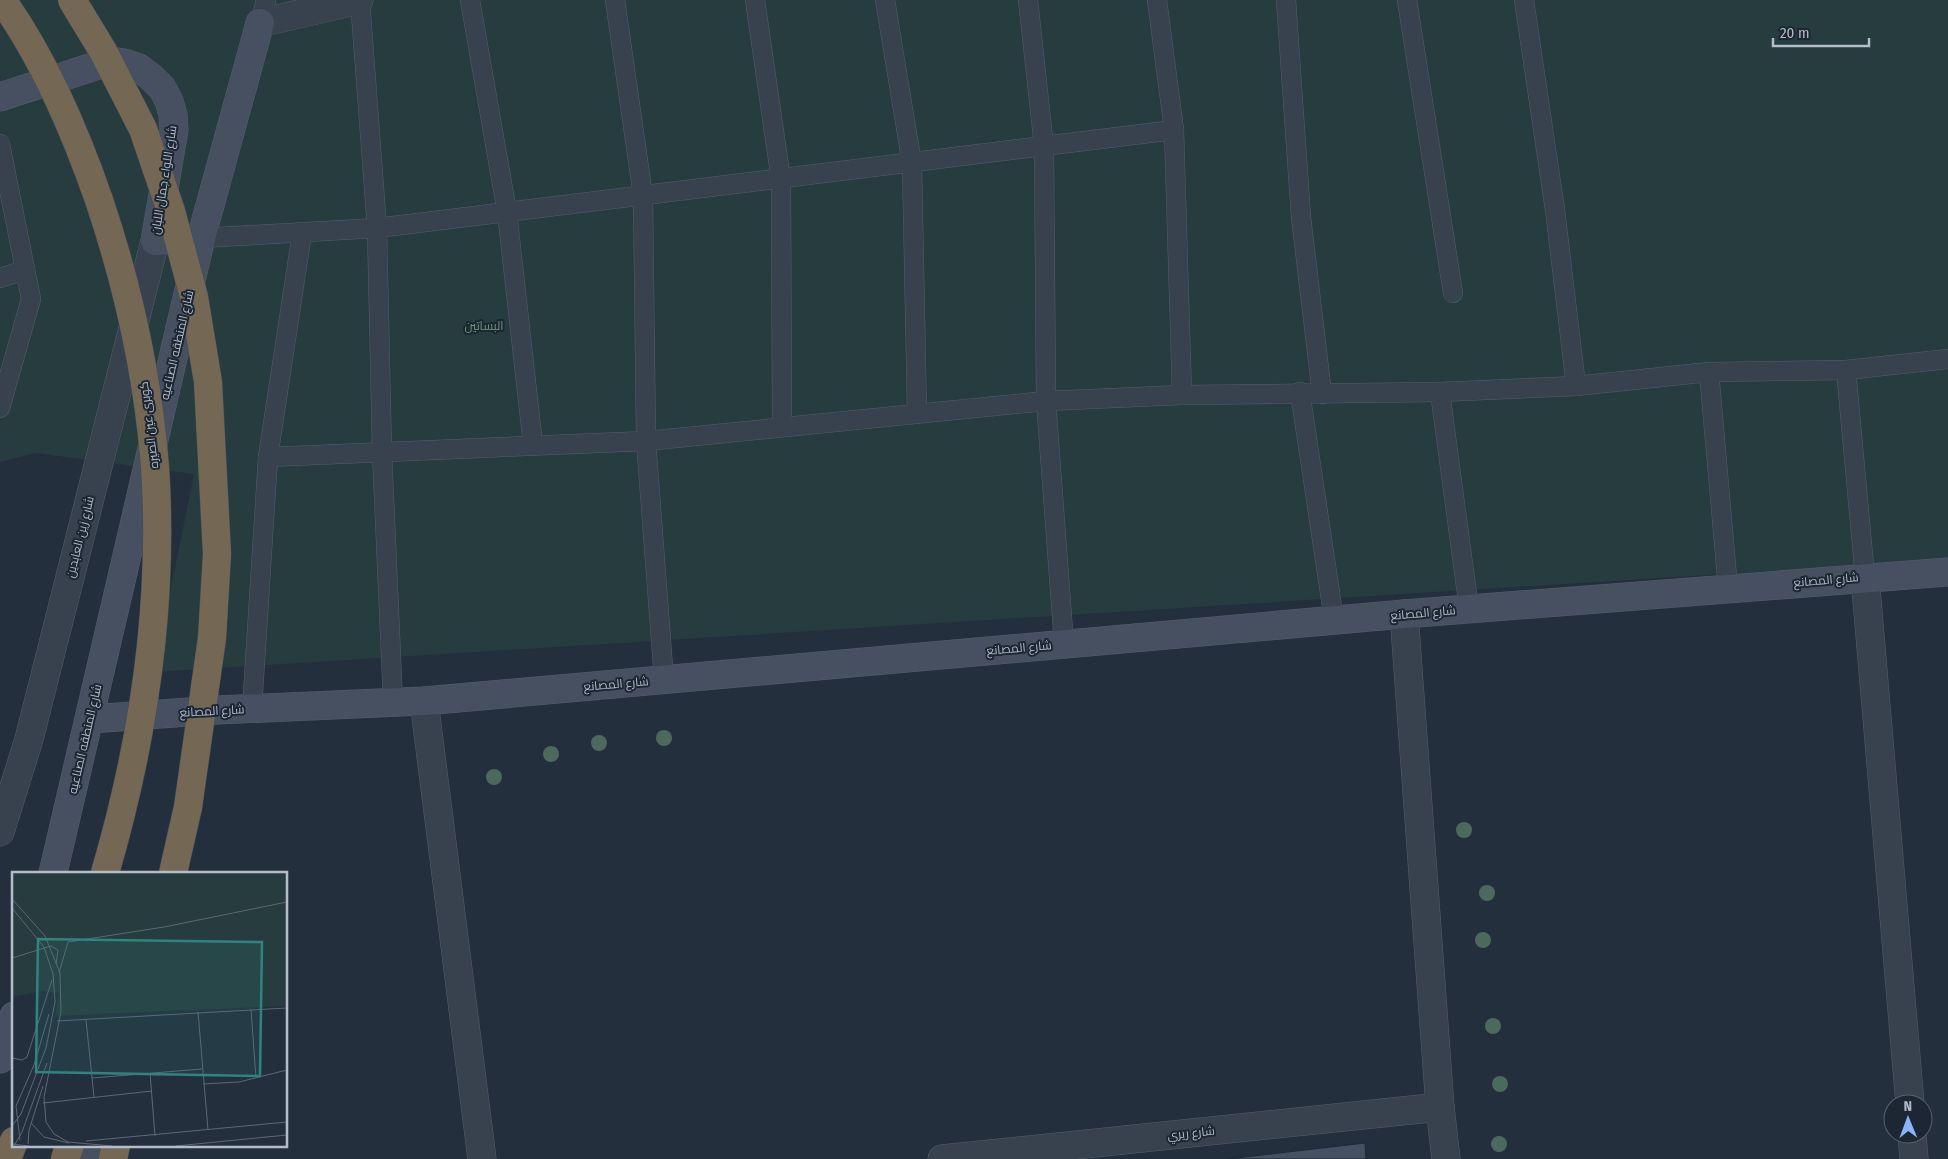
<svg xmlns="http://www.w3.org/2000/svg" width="1948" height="1159" viewBox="0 0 1948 1159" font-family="'Fira Sans Condensed',Cairo,sans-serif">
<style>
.green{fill:#263c3f}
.building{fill:#455162;stroke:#1f2835}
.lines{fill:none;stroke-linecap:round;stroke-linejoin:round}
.lane-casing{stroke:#565f6c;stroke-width:20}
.street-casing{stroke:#565f6c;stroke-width:29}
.secondary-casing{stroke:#565f6c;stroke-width:29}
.highway-casing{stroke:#434c59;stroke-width:29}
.lane{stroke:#38414e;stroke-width:19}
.street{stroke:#38414e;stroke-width:28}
.secondary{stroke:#465061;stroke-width:28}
.highway{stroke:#746855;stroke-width:28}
.highway-bridge-casing{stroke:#434c59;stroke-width:29;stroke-linecap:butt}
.highway-bridge{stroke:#746855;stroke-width:28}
.tree{fill:#4b6a5d}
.labels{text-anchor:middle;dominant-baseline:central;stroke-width:4;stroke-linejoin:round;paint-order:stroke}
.street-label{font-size:12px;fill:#b4bcc9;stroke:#1d2633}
.park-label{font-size:12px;fill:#6b9a76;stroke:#1d2633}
.inset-road{fill:none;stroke:#5e6776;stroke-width:1}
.view{fill:#308480;fill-opacity:0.15;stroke:#308480;stroke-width:2.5}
.inset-edge{fill:none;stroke:#b4bcc9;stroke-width:2.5}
</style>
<rect width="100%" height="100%" fill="#242f3e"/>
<path class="green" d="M0,0H1948V560L154,672L194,474L36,453L0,462Z"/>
<path class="building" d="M1365,1143L1366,1159H1228Z"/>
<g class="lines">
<g class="lane-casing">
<g id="lane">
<path d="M360,0L377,228L382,452L393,702"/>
<path d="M470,0L507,212L533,445"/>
<path d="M615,0L643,196L646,441L664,680"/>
<path d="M755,0L781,180L782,425"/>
<path d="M885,0L912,164L917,413"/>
<path d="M1028,0L1044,147L1046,401L1064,644"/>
<path d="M1157,0L1174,130L1182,395"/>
<path d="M1286,0L1301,217L1322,394"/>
<path d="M1407,0L1453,293"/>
<path d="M1524,0L1555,210L1576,386"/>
<path d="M260,23L266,0"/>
<path d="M0,144L31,299L0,408"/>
<path d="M201,238L377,228L1174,130"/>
<path d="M0,278L25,270"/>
<path d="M1846,370L1865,577"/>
<path d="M1709,372L1728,588"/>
<path d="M1300,392L1334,620"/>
<path d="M1440,392L1469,609"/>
<path d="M268,457L646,441L1046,401L1182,395L1440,392L1576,386L1709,372L1846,370L1948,359"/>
<path d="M252,709L268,457L302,233"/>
</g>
</g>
<g class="street-casing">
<g id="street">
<path d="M260,23L359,0"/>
<path d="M1865,577L1910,1104"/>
<path d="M1404,614L1440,1107L1446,1159"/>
<path d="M424,701L482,1159"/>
<path d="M0,832L29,739L155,241"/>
<path d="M1912,1134L1914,1159"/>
<path d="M942,1159L1440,1107"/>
</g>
</g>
<g class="secondary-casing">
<g id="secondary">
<path d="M0,97L111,61L124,63L139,68L151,77L162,88L169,101L173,115L174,130L155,241L201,238"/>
<path d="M90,719L217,710L424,701L1404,614L1948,572"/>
<path d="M53,873L201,238L260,23"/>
<path d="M0,1059L14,1016"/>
<path d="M95,1159L99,1145"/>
</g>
</g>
<g class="highway-casing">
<g id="highway">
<path d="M7,1159L14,1141"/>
<path d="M65,1159L70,1145"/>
<path d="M113,1159L116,1145"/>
</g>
</g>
<use href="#lane" class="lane"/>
<use href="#street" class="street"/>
<use href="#secondary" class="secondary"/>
<use href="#highway" class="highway"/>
<g class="highway-bridge-casing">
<g id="highway-bridge">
<path d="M2,0C45,60 75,131 99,200C128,286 148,377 155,467C164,603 143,743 105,873"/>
<path d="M72,0L103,51L143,129L171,211L194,297L208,382L217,554L212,638L188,807L173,873"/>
</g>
</g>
<use href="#highway-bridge" class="highway-bridge"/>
</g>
<g class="tree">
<circle cx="664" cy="738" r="8"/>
<circle cx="599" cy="743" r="8"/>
<circle cx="551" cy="754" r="8"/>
<circle cx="494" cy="777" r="8"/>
<circle cx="1464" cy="830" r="8"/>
<circle cx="1487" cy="893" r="8"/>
<circle cx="1483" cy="940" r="8"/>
<circle cx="1493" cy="1026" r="8"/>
<circle cx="1500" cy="1084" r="8"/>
<circle cx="1499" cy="1144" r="8"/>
</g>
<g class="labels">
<g class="street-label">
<text transform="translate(164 180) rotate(-81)">شارع اللواء جمال اللبان</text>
<text transform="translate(177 345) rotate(-77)">شارع المنطقه الصناعيه</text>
<text transform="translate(149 425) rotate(-97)">كوبرى عين الصيره</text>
<text transform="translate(80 537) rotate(-76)">شارع زين العابدين</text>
<text transform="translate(1826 580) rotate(-5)">شارع المصانع</text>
<text transform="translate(1423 613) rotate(-5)">شارع المصانع</text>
<text transform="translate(1019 648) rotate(-5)">شارع المصانع</text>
<text transform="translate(616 684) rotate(-5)">شارع المصانع</text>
<text transform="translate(212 711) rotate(-3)">شارع المصانع</text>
<text transform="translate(85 739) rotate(-77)">شارع المنطقه الصناعيه</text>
<text transform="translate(1191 1133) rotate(-6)">شارع ريري</text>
</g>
<g class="park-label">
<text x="484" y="326">البساتين</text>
</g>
</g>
<g transform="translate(12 872)">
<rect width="275" height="275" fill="#242f3e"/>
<path d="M0,1H275V134L43,144L47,121L30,119L0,125Z" fill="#263c3f"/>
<path class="inset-road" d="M0,27L33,64L48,101L49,140L32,225L34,250L42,262L56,270L100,274M0,36L32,75L41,102L43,130L34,176L9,242L0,254M0,86L39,74L46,78L44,92M47,101L56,70L152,55L275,30M239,137L244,206M186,140L196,258M74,148L82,225M45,149L275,136M0,186L10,188L15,185L40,108M138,201L143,264M80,206L190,197M191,212L227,210L275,198M31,231L140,219M19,251L32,265L57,271M8,268L4,234L22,193L37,142M74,269L275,250M0,272L17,274M16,272L17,258L31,214M2,274L10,260L35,191M164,274L275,263"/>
<path class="view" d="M26,67L250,70L248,204L24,200Z"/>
<rect width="275" height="275" class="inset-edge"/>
</g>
<g transform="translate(1908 1119) rotate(359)"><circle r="24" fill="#1d2633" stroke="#59626f"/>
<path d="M0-4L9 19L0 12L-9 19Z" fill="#8ab4f8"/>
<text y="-8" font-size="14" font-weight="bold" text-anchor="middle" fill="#b4bcc9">N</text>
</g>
<path d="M1773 38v8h96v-8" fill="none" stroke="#b4bcc9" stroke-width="2.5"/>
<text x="1780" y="38" font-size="15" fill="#b4bcc9" stroke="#1d2633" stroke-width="4" paint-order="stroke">20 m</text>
</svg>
